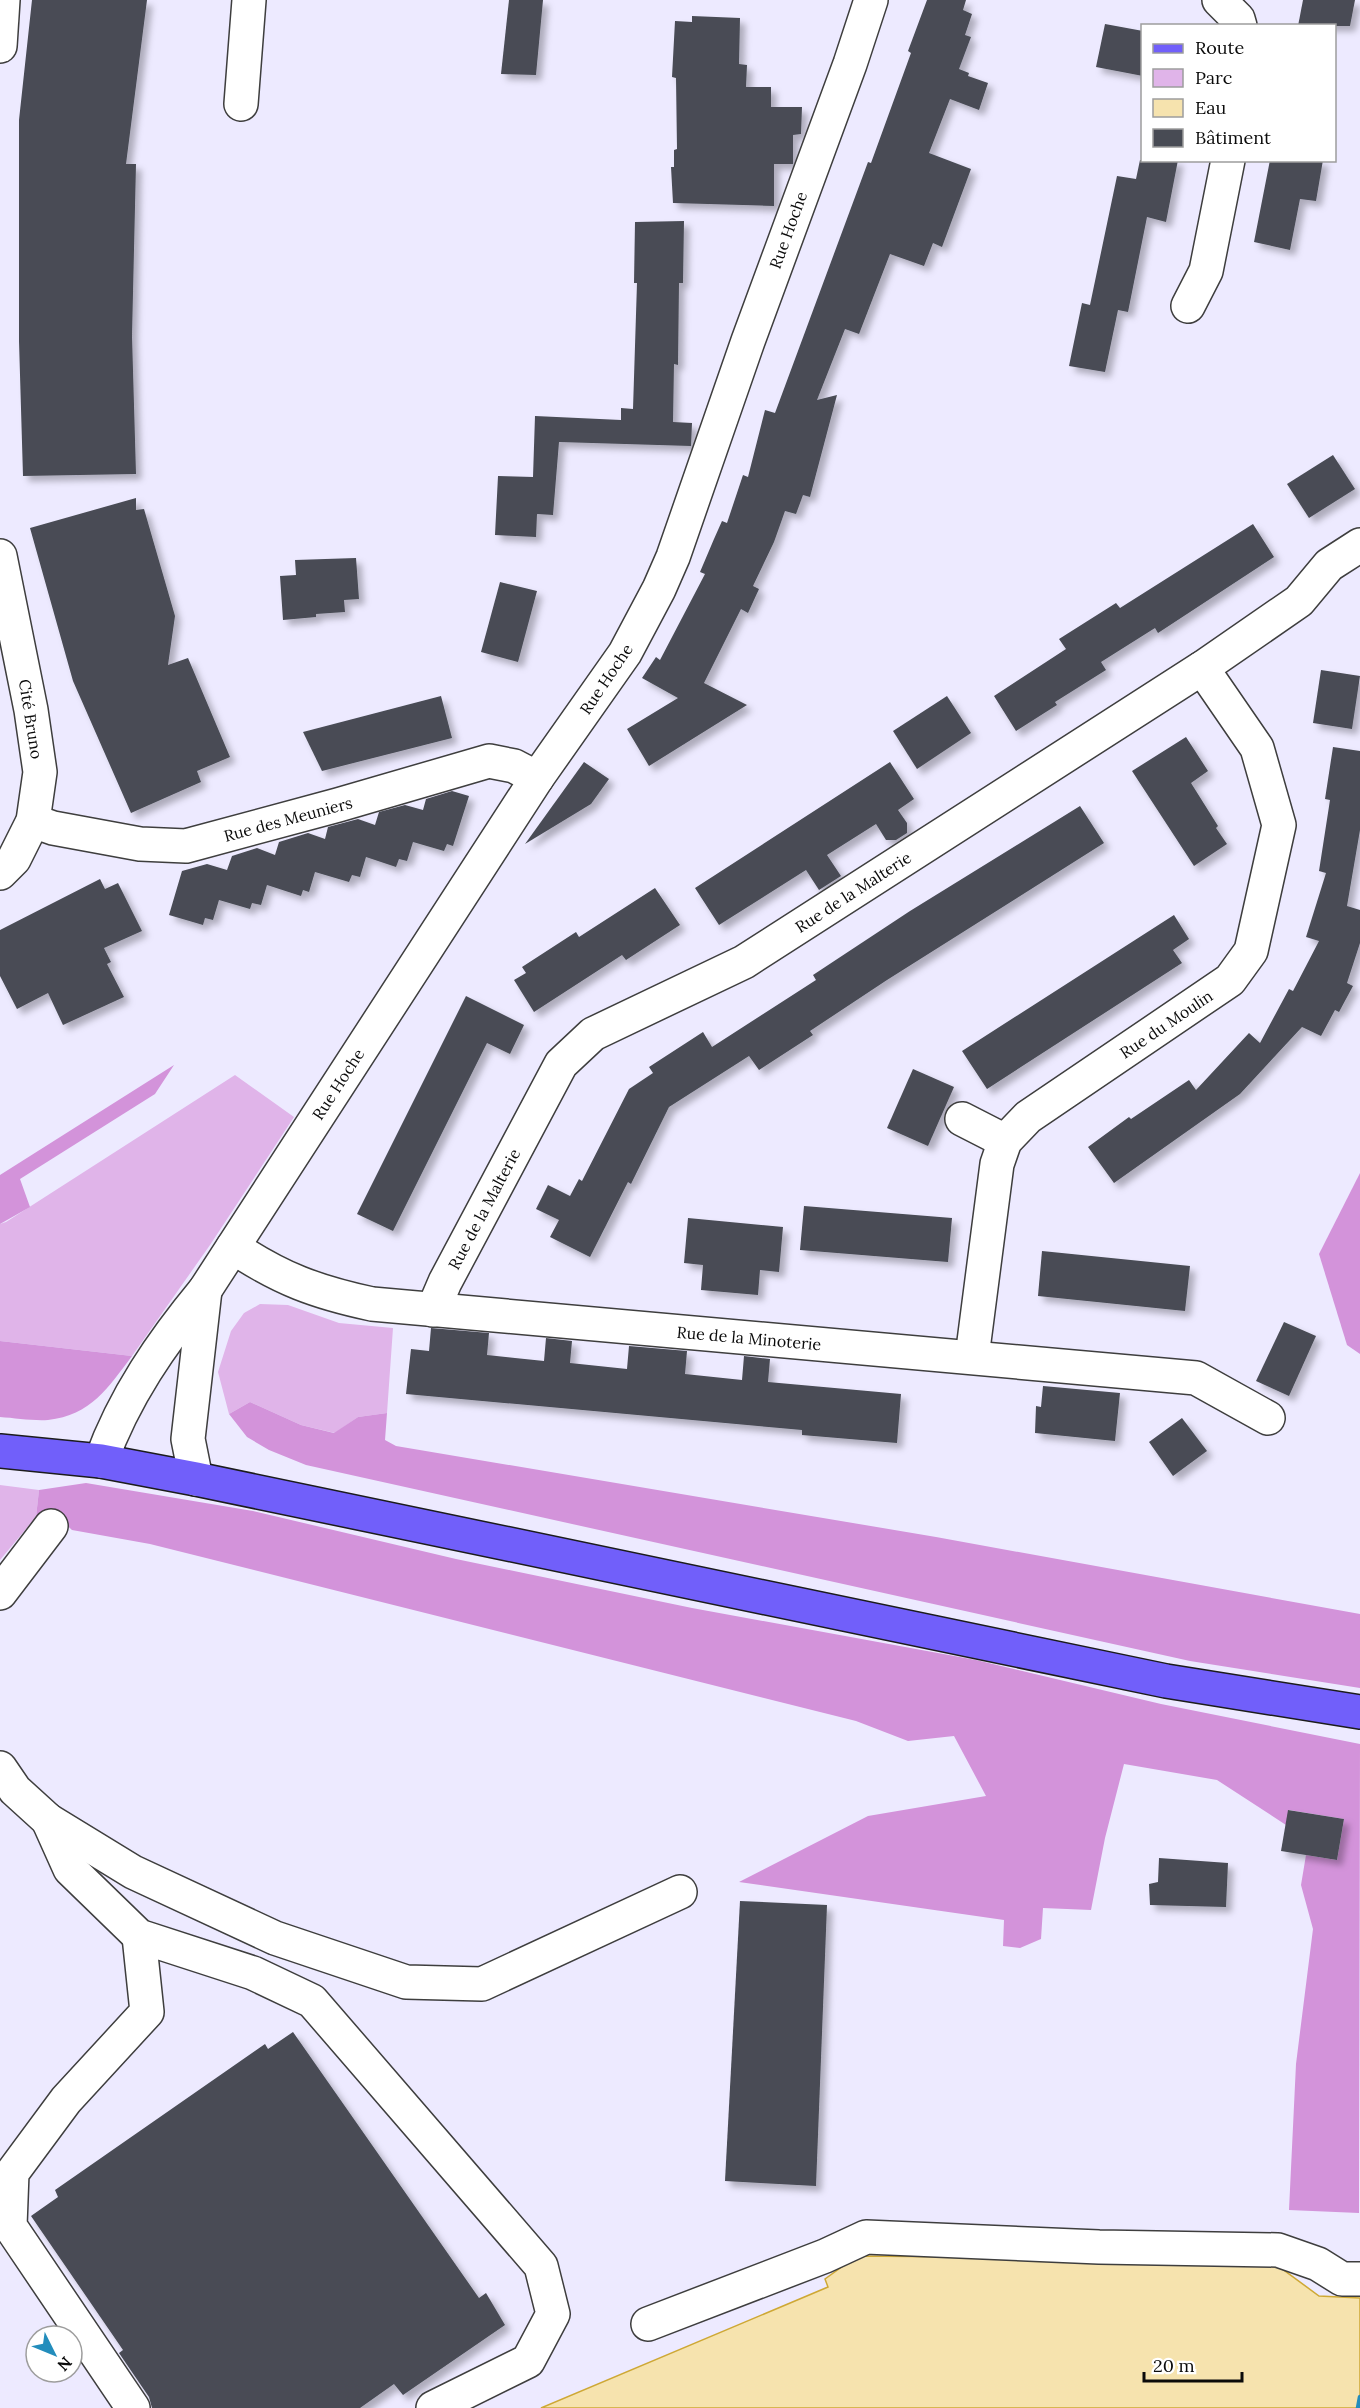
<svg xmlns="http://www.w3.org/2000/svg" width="1360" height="2408" viewBox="0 0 1360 2408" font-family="Lora,serif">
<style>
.green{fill:#e0b4e9}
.forest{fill:#d393da}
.water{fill:#f6e3ae;stroke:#cea835;stroke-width:1.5}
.building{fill:#484b54;filter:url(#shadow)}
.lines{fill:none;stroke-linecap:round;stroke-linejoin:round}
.minor-casing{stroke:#3e3e3e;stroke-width:36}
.major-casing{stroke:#1c1c1c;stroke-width:36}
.minor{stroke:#fff;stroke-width:33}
.major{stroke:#715ffa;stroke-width:33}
.rail{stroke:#238dbc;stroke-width:4.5}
.labels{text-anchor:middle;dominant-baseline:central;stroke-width:6;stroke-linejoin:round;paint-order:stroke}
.street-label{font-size:16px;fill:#0b0b0b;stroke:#fff}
</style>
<defs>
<filter id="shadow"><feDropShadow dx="5.5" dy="5.5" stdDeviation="3" flood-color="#0004"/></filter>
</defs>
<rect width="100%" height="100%" fill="#edeaff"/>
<g class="green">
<path d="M235,1075L294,1117L210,1245L132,1356L0,1341V1224L6,1222Z"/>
<path d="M260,1304L288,1305L339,1323L393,1328L387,1413L358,1417L335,1433L301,1425L250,1402L229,1414L218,1372L231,1331L244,1313Z"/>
<path d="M0,1485L39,1490L36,1517L0,1560Z"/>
</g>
<g class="forest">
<path d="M174,1065L155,1094L20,1179L30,1207L0,1224V1175Z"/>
<path d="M1360,1173V1354L1347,1345L1319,1254Z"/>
<path d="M0,1341L132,1356C108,1388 91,1415 48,1420C33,1421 15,1418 0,1417Z"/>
<path d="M250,1402L301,1425L334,1433L358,1417L387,1413L385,1440L396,1446L936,1537L1360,1614V1688L1190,1661L306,1465L269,1450L247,1437L229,1414Z"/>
<path d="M86,1483L253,1511L456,1559L692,1608L976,1660L1161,1704L1360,1744L1359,2213L1289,2210L1296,2064L1313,1929L1301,1885L1306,1855L1337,1860L1344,1819L1289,1810L1286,1825L1217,1780L1124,1764L1105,1838L1091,1910L1043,1908L1041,1939L1020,1948L1003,1946L1004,1920L739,1882L868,1816L986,1796L954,1736L908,1741L856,1721L150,1544L72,1530L57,1516L36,1517L39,1490Z"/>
</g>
<path class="water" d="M857,2256L1270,2260L1319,2296L1360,2298V2408H541L828,2287L825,2279Z"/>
<g class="building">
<path d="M32,0H147L126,164H136L132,336L136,474L23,476L19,341V120Z"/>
<path d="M509,0H543L536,75L501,74Z"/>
<path d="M927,0H966L963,10L972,14L965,35L971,37L959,69L969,73L968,76L988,83L979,110L950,99L929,153L971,169L942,247L933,243L924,266L890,254L859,334L845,329L817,400L837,395L810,497L803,495L796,514L785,511L774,542L753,586L759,589L748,613L741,609L704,683L747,705L649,766L627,729L678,698L642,678L656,657L660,660L705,574L700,572L714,539L722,521L727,523L743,475L748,477L765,410L775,413L868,162L871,163L911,53L908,51Z"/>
<path d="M1303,0H1355L1350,26H1298Z"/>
<path d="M692,16L740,18L739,64L747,65L746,87H771V107H802L801,134L793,135V164H774V206L673,203L671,167H674V150L677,149L676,78L672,77L675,21L692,22Z"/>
<path d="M1105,24L1143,31V76L1096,67Z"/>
<path d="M1140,160H1178L1166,222L1147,217L1128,312L1118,310L1105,372L1069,366L1082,303L1090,305L1117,176L1136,179Z"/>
<path d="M1270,160H1323L1316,201L1300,199L1290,250L1254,242Z"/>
<path d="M684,221L683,283H679L678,365L674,364L673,422L692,423L691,446L559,442L553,515L537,514L536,537L495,535L498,476L533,477L535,416L621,420V408L633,409L637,283H634L635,222Z"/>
<path d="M1333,455L1355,489L1309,518L1287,484Z"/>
<path d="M136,498V510L144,509L175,616L168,665L188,658L230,757L197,771L201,782L131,813L73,681L30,528Z"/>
<path d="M1253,524L1274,557L1158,633L1155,628L1101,662L1106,670L1055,702L1057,705L1016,731L994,696L1066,649L1059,639L1116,603L1120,608Z"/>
<path d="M356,558L359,599L344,600L345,612L316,614V617L283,620L280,576L296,575L295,560Z"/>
<path d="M500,582L537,591L518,662L481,652Z"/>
<path d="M1321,670L1360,676L1352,729L1313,723Z"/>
<path d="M441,696L452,738L322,771L303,732Z"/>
<path d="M947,696L971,733L917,769L893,731Z"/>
<path d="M1186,737L1208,771L1191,783L1218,826L1216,828L1227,844L1194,866L1132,771Z"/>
<path d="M1333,747L1360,751V830L1347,906L1360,910V943L1347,983L1353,986L1339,1012L1335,1010L1321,1036L1302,1027L1240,1094L1114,1183L1088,1147L1129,1117L1131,1119L1189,1080L1196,1090L1249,1033L1260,1043L1289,989L1293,991L1319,941L1306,937L1326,873L1319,871L1330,800L1325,799Z"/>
<path d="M584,762L609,779L591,804L525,844Z"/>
<path d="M890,762L914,799L898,810L907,823V833L896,840H886L876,824L827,855L841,876L819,890L806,870L719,925L695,888Z"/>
<path d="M452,791L469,796L453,846L447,844L444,851L413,842L407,861L399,859L396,867L366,857L360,877L352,875L349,882L315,872L309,892L303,890L301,896L267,885L261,905L252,903L250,909L219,900L213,920L205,918L203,925L169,915L182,871L207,864L227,870L232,856L257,848L275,855L279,842L308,833L325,839L328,827L358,819L375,825L379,812L405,805L423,810L426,799Z"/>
<path d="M1080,806L1104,843L887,980L810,1031L813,1035L759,1070L749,1056L669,1107L631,1184L628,1182L590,1257L550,1237L559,1220L536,1209L548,1185L570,1196L579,1179L582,1181L629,1089L653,1073L649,1067L703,1032L712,1047L816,980L813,975L910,911Z"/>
<path d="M100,879L105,889L118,883L142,931L104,948L111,962L107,964L124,997L63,1025L48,993L17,1009L0,976V930Z"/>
<path d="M655,888L680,925L626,960L622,955L534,1012L514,980L526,973L522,967L576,932L579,937Z"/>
<path d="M1174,915L1189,939L1173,950L1182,963L987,1089L962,1051Z"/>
<path d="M466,996L524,1025L510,1054L487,1043L393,1231L357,1214Z"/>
<path d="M913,1069L954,1087L928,1146L887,1128Z"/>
<path d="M804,1206L952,1218L948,1262L800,1250Z"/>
<path d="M688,1218L783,1227L779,1272L760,1270L758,1295L701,1290L703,1265L684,1263Z"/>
<path d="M1042,1251L1190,1266L1185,1311L1038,1296Z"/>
<path d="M1284,1322L1316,1336L1289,1396L1256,1381Z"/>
<path d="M431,1328L489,1333L487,1355L515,1358L544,1361L546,1338L572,1341L570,1363L627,1369L629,1346L687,1351L685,1374L742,1380L744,1356L770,1359L768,1382L901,1394L897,1443L802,1435V1430L406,1394L411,1349L429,1351Z"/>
<path d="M1043,1386L1120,1393L1115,1441L1035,1433L1036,1406L1041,1407Z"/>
<path d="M1182,1418L1207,1451L1173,1476L1149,1442Z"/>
<path d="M1288,1810L1344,1819L1337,1860L1281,1851Z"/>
<path d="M1159,1858L1228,1863L1226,1907L1150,1905L1149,1884L1158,1882Z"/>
<path d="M740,1901L827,1905L816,2186L725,2181Z"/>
<path d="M293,2032L479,2298L486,2293L505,2325L403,2395L394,2384L360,2408H152L149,2397L119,2353L123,2350L31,2216L58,2197L55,2190L265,2044L268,2049Z"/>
</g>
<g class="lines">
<g class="minor-casing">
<g id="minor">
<path d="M1219,0L1238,19L1240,26"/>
<path d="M0,46L3,0"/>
<path d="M241,104L249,0"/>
<path d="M1188,306L1206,271L1228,160"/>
<path d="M0,556L31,710L40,772L33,821L14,859L0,873"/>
<path d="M33,821L53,828L140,844L186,846L338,805L489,761L514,766L537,778"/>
<path d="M962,1119L1005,1141"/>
<path d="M233,1247C281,1279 316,1292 372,1304L1196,1378L1268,1418"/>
<path d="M433,1310L445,1282L561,1064L593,1034L744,962L1202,668L1299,601L1329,565L1360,545"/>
<path d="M972,1357L997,1164L1005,1141L1028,1117L1230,980L1251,951L1279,825L1257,748L1202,668"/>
<path d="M101,1461C124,1397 162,1342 205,1290L537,778L625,653L659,589L673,557L748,341L850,64L871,0"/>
<path d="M196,1479L188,1439L205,1290"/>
<path d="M0,1593L51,1526"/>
<path d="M0,1768L15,1790L48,1820L133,1872L275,1938L406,1982L482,1984L680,1892"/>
<path d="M48,1820L70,1869L139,1936L253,1973L312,2001L541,2266L553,2314L528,2361L433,2408"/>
<path d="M648,2324L825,2256L866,2237L1099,2247L1278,2250L1318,2264L1342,2279H1360"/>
<path d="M133,2408L10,2226L12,2173L66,2100L147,2012L139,1936"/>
</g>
</g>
<g class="major-casing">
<path id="major" d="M0,1451L101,1461L196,1479L1166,1681L1360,1712"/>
</g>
<use href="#minor" class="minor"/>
<use href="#major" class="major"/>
<path class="rail" d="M1358,2408L1360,2397"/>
</g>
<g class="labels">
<g class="street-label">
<text transform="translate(788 230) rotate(-70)">Rue Hoche</text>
<text transform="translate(606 679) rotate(-56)">Rue Hoche</text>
<text transform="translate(31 719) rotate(81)">Cité Bruno</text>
<text transform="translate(288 819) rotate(-15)">Rue des Meuniers</text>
<text transform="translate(853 892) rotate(-33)">Rue de la Malterie</text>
<text transform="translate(1166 1024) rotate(-34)">Rue du Moulin</text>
<text transform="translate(338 1084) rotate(-57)">Rue Hoche</text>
<text transform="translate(484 1209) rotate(-62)">Rue de la Malterie</text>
<text transform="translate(749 1338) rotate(5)">Rue de la Minoterie</text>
</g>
</g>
<rect x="1141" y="24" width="195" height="138" fill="#ffffff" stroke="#9d9d9d" stroke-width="1.5"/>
<rect x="1153" y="44" width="30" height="9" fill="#715ffa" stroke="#9d9d9d" stroke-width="1.5"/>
<text x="1195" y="54" font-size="18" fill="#0b0b0b">Route</text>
<rect x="1153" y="69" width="30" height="18" fill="#e0b4e9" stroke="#9d9d9d" stroke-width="1.5"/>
<text x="1195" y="84" font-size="18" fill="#0b0b0b">Parc</text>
<rect x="1153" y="99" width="30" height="18" fill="#f6e3ae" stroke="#9d9d9d" stroke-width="1.5"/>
<text x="1195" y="114" font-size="18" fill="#0b0b0b">Eau</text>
<rect x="1153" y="129" width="30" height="18" fill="#484b54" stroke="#9d9d9d" stroke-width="1.5"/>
<text x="1195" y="144" font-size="18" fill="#0b0b0b">Bâtiment</text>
<g transform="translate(54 2354) rotate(133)"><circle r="28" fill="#ffffff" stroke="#9d9d9d" stroke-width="1.5"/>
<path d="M0-4.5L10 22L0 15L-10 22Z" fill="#238dbc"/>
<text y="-9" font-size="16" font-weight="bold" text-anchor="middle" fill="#0b0b0b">N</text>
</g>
<path d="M1144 2372v9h98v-9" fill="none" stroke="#0b0b0b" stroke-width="3"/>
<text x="1153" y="2372" font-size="18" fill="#0b0b0b" stroke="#ffffff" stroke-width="4.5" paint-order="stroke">20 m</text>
</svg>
